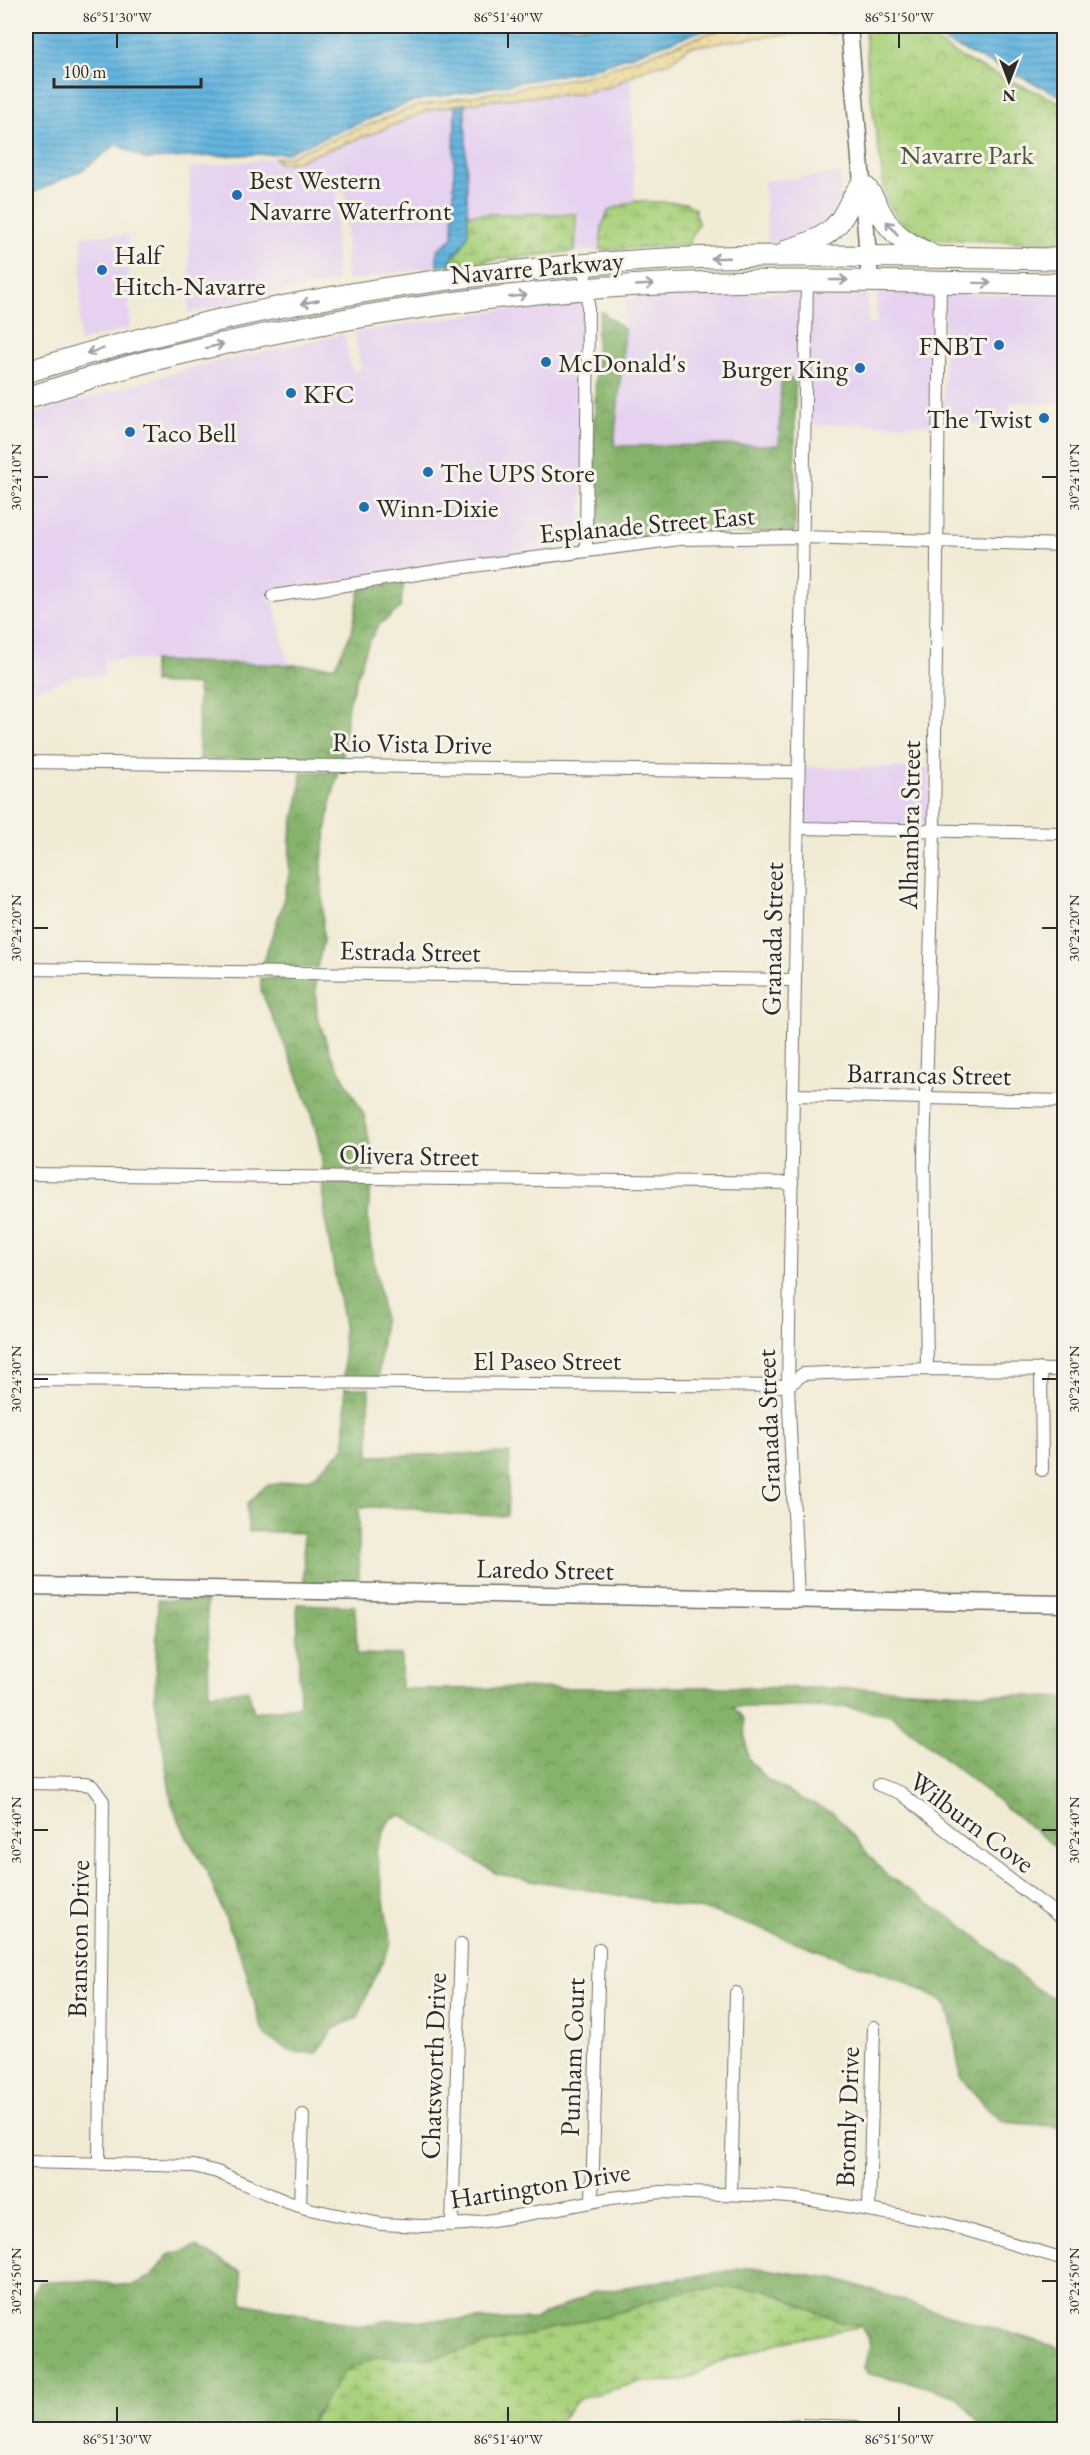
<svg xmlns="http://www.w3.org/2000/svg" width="1090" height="2455" viewBox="0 0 1090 2455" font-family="'EB Garamond',serif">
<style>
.built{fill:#e6d2f0}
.forest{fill:url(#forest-crowns);stroke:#586f4c;stroke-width:1.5}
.wetland{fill:url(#wetland-marsh);stroke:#6a7e54;stroke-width:1.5}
.sand{fill:url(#sand-dots);stroke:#8c8264;stroke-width:1.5}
.park{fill:url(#park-crowns);stroke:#6a7e54;stroke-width:1.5}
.water{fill:url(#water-rules);stroke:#487085;stroke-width:1.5}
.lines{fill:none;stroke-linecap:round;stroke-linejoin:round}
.street-casing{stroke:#706e66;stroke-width:14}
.secondary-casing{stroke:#706e66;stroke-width:19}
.highway-casing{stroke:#706e66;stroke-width:23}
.street{stroke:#fff;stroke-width:12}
.secondary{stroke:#fff;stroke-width:16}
.highway{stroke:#fff;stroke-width:21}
.oneway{stroke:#a0a0a0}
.ticks{fill:none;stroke:#2b2b2b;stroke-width:2}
.poi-dot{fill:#1f6fb2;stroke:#f7f3e8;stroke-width:2}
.labels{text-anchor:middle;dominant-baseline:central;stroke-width:6;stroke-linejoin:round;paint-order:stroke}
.park-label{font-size:27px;fill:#4a543f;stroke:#f7f3e8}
.poi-label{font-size:27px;fill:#2b2b2b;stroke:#f7f3e8;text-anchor:start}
.street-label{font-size:27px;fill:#2b2b2b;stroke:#f7f3e8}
.neatline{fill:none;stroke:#2b2b2b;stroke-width:2}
.ticks-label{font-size:15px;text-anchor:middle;fill:#2b2b2b}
</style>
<defs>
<pattern id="forest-crowns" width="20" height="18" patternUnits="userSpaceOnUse" patternTransform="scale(1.5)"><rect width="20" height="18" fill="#86b36c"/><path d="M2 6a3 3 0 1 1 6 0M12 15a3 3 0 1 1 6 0" fill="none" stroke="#6e9259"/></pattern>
<pattern id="wetland-marsh" width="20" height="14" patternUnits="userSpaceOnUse" patternTransform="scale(1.5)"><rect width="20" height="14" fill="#a9d17c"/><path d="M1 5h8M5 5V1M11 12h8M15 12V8" fill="none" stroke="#8aaa66"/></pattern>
<pattern id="sand-dots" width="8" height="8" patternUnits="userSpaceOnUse" patternTransform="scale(1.5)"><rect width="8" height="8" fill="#eeda9e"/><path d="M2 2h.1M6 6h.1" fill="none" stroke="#cb8" stroke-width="1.8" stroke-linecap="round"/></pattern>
<pattern id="park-crowns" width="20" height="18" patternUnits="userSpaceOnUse" patternTransform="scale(1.5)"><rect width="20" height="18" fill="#a9d17c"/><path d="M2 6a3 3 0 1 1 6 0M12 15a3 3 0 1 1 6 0" fill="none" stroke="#8aaa66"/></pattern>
<pattern id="water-rules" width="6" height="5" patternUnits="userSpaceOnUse" patternTransform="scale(1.5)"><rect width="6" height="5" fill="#64b5df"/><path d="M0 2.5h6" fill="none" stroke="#5393b5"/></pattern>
</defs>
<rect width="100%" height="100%" fill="#f7f3e8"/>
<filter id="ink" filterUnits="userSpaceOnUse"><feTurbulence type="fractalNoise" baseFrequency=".0167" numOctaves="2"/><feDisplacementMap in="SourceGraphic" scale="12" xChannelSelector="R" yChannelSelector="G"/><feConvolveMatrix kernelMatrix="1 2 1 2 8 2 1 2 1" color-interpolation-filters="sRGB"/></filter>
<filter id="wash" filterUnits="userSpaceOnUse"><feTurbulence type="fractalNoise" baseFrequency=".008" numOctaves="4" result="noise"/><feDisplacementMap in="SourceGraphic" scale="24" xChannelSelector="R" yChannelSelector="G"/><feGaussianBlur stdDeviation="1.35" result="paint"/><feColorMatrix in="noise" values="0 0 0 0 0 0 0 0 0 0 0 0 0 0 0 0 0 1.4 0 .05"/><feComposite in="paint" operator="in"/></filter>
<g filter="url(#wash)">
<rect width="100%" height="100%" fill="#f1ebd5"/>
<g class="built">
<path d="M631,77L635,201L609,210L602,226L600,250L575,251L576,214H468L465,104L619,83Z"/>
<path d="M455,105L453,238L437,250V266L346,281V192H336V282L262,296L189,313L190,168L275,158L279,163L294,162L377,132L429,110Z"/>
<path d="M840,174L841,205L827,225L801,239L768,243L764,181Z"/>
<path d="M128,234L130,328L79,342L82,236Z"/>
<path d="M801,292L795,379L781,378L779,445L614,446L625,330V298Z"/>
<path d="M811,292L867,293L868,324L877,323V293L935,294L933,424L809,425Z"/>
<path d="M945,294L1064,295V404L1010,403L1011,424H943Z"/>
<path d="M583,303L582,545L268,591L269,602H274L289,666L105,659L104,676H76L26,693V416L204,364L344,334L352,372L361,369L354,332L531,306Z"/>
<path d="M802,767L929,768V825L803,823Z"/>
</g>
<g class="forest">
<path d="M601,311L625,330L614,446L779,445L781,378L795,379V532L679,534L591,544L597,330Z"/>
<path d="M404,582L400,608L377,627L366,649L348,704L342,761L199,759L198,685L153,683V661L335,666L352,631L360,589Z"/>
<path d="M301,772H339L331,800L322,861L323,941L317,968L261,967L282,907L289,874L290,836L300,791Z"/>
<path d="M261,978L315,979L317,1016L331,1055L364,1115L375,1172H323C319,1114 284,1045 261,991Z"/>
<path d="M323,1183L373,1184C359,1227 380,1273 383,1317C384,1336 379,1357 379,1377H344L343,1320L326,1224Z"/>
<path d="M345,1388H369V1456L510,1453L507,1516L452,1515L415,1508L359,1507V1586L304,1585L303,1533L248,1531L247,1505L265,1486L312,1478L345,1447Z"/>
<path d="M158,1600L207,1601L209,1693L248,1690L254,1712L280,1709L300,1705L297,1604L355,1606L357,1654L401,1655V1689L715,1687L890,1689L1064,1698V1854L891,1715L846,1707H733L743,1718L748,1758L766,1779L800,1798L834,1813L884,1873L967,1929L1035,1988L1064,2003V2127L1003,2122L988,2109L960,2077L954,2034L946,2003L908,1983L714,1912L497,1874L402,1815L390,1819L376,1851L391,1944L369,1989L358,2018L335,2027L316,2053L292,2052L266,2037L260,2024L245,1967L205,1867L187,1838L172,1804L155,1697Z"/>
<path d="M196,2247L241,2272L243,2303L364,2326L385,2321L535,2319L594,2292L752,2267L844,2281L922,2307L1064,2349V2429H983L959,2397L910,2382L868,2374L864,2369L870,2344L862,2326L839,2322L764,2289L671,2294L628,2310L432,2358L375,2357L314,2414L306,2429L26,2430V2310L39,2282L88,2281L130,2286L151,2277L168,2255Z"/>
</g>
<g class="wetland">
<path d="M635,201L686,203L695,209L698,224L688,245L600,250L602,226L609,210Z"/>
<path d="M468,214H576L575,251L449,265L450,260C467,244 469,237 468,214Z"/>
<path d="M717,2288L764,2289L839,2322L862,2326L775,2344L715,2363L684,2381L640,2382L579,2399L559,2421L499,2423L470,2430L306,2429L344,2372L375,2357L432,2358L628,2310L671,2294Z"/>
</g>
<path class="sand" d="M729,26H834V34L823,32L769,36L688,47L670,62L645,69L612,86L582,93L490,100L429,110L377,132L294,162L279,163L275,158L287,157L416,106L591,75Z"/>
<path class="park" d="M865,26H919C953,62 1019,83 1064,104V243L922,239L898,219L886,199L868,78Z"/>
<g class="water">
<path d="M26,26H715L589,70L414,101L286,153L144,159L117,144L84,169L26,196Z"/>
<path d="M930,26H1064V97L945,42Z"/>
<path d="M465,104L468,233C466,248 451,252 449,265L437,266V250L453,238L455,105Z"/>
</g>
</g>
<g filter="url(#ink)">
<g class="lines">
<g class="street-casing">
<g id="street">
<path d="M584,264L588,304L586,550"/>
<path d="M273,596L450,569L679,539L802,537L1064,545"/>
<path d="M26,762L797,772"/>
<path d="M798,828L1064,833"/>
<path d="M26,969L794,980"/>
<path d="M793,1095L1064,1101"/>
<path d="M26,1174L792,1183"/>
<path d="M927,1369L924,1156L934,831L940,282"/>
<path d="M1041,1369L1042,1470"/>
<path d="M26,1380L788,1386L803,1374L927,1369L1064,1370"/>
<path d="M798,1598L788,1386L807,280"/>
<path d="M26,1783L85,1784L92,1786L103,1801L99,2163"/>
<path d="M879,1785L901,1793L972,1851L1064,1920"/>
<path d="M26,2162L194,2166L217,2172L287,2202L309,2209L381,2224L422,2226L466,2224L506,2218L611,2198L661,2192L775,2196L800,2198L943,2223L1064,2259"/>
<path d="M731,2194L736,1993"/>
<path d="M592,2201L599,1949"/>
<path d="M300,2206L303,2115"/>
<path d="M869,2209L874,2027"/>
<path d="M452,2225L461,1944"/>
<path d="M741,2430L798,2425L856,2427"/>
</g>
</g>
<g class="secondary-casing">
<g id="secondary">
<path d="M849,26L870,280"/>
<path d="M26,1586L1064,1604"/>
</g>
</g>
<g class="highway-casing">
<g id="highway">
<path d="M788,250C809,243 831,237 843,216C850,204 853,195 862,184C877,198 876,208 887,223C898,239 916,247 933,256"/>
<path d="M26,372C226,309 437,273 648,260C786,252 926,258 1064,259"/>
<path d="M26,398C69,385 113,370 157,359C297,325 440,300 584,289C744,276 904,282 1064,284"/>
</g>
</g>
<use href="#street" class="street"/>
<use href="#secondary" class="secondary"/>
<use href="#highway" class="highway"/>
</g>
<defs><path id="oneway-shaft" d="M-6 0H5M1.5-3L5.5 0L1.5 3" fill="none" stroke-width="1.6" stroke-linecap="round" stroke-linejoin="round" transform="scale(1.5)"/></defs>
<g class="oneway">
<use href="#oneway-shaft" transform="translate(892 228) rotate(-130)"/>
<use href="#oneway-shaft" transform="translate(720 258) rotate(178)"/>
<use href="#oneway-shaft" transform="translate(839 280)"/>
<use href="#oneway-shaft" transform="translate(982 283) rotate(1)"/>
<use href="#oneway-shaft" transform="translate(645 285) rotate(-3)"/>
<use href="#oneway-shaft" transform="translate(518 296) rotate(-7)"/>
<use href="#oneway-shaft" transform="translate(310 302) rotate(169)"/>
<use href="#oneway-shaft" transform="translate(215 346) rotate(-13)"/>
<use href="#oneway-shaft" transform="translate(95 351) rotate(165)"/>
</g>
</g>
<path class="ticks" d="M117,33V48M508,33V48M899,33V48M33,477H48M1042,477H1057M33,928H48M1042,928H1057M33,1379H48M1042,1379H1057M33,1830H48M1042,1830H1057M33,2281H48M1042,2281H1057M117,2407V2422M508,2407V2422M899,2407V2422"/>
<g class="poi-dot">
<circle cx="237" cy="195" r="6"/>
<circle cx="102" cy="270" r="6"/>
<circle cx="999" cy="345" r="6"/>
<circle cx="546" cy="362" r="6"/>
<circle cx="860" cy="368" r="6"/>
<circle cx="291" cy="393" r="6"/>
<circle cx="1044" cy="418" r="6"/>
<circle cx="130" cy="432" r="6"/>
<circle cx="428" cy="472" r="6"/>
<circle cx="364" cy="507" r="6"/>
</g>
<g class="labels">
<g class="park-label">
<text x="967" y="154">Navarre Park</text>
</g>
<g class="poi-label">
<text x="249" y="179">Best Western<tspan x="249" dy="31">Navarre Waterfront</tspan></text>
<text x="114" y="254">Half<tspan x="114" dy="31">Hitch-Navarre</tspan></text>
<text x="987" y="345" text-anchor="end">FNBT</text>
<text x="558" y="362">McDonald's</text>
<text x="848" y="368" text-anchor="end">Burger King</text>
<text x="303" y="393">KFC</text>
<text x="1032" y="418" text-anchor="end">The Twist</text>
<text x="142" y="432">Taco Bell</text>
<text x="440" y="472">The UPS Store</text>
<text x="376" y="507">Winn-Dixie</text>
</g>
<g class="street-label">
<text transform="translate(537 267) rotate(-5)">Navarre Parkway</text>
<text transform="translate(647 524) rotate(-5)">Esplanade Street East</text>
<text transform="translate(412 743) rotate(1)">Rio Vista Drive</text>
<text transform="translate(909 825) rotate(-89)">Alhambra Street</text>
<text transform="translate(772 939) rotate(-89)">Granada Street</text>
<text transform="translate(410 951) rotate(1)">Estrada Street</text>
<text transform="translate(929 1074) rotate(1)">Barrancas Street</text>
<text transform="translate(409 1155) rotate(1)">Olivera Street</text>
<text x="547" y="1360">El Paseo Street</text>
<text transform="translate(768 1426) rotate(-92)">Granada Street</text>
<text transform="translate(545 1569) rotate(1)">Laredo Street</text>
<text transform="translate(972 1822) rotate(37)">Wilburn Cove</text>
<text transform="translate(78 1939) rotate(-89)">Branston Drive</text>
<text transform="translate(572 2057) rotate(-88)">Punham Court</text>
<text transform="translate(433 2066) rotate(-88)">Chatsworth Drive</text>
<text transform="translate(847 2117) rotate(-88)">Bromly Drive</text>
<text transform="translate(540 2185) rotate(-9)">Hartington Drive</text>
</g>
</g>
<rect width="1090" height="2455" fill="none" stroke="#f7f3e8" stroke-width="66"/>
<g transform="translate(1009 81) rotate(180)" stroke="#f7f3e8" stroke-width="4.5" paint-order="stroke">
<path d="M0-4.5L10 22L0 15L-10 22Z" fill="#2b2b2b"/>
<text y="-9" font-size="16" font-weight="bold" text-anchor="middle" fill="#2b2b2b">N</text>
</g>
<path d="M54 78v9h147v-9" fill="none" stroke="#2b2b2b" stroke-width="3"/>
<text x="63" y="78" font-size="18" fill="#2b2b2b" stroke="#f7f3e8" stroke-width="4.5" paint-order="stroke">100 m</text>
<rect x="33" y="33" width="1024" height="2389" class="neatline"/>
<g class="ticks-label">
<text x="117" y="22">86°51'30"W</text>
<text x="508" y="22">86°51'40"W</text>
<text x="899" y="22">86°51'50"W</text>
<text transform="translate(1074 477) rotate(-90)" y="5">30°24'10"N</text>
<text transform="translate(16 477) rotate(-90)" y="5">30°24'10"N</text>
<text transform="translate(16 928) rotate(-90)" y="5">30°24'20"N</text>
<text transform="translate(1074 928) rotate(-90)" y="5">30°24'20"N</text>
<text transform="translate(16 1379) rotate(-90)" y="5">30°24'30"N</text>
<text transform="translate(1074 1379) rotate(-90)" y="5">30°24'30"N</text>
<text transform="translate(1074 1830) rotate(-90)" y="5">30°24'40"N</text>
<text transform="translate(16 1830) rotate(-90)" y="5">30°24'40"N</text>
<text transform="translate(1074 2281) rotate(-90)" y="5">30°24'50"N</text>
<text transform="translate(16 2281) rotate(-90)" y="5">30°24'50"N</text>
<text x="117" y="2444">86°51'30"W</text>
<text x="508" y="2444">86°51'40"W</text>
<text x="899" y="2444">86°51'50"W</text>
</g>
</svg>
